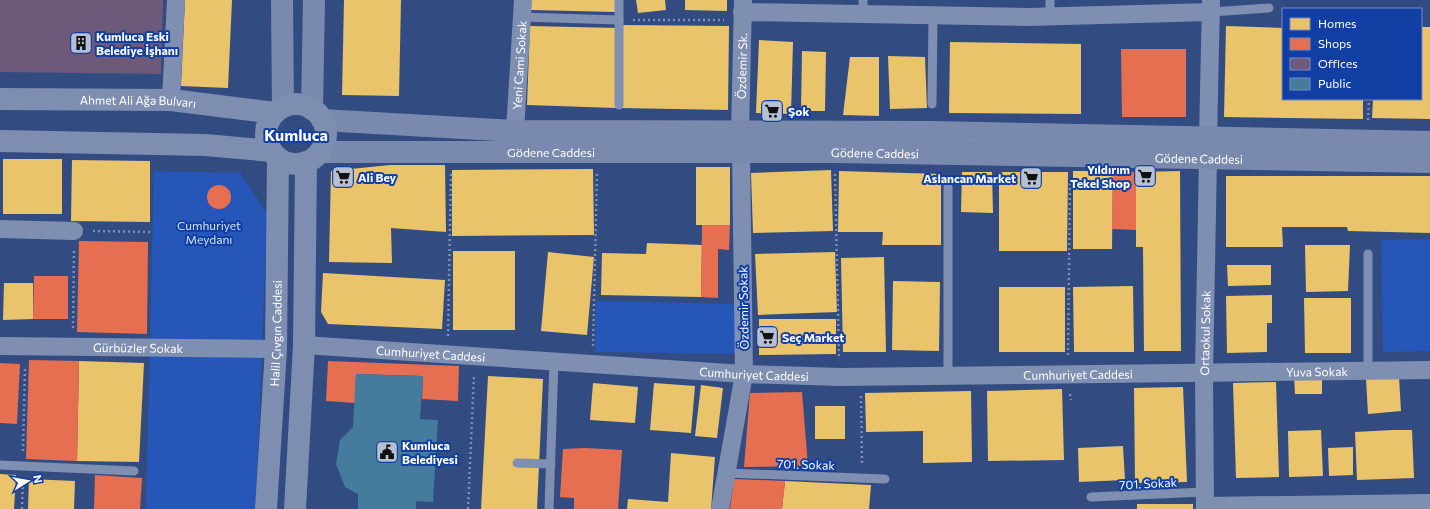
<svg xmlns="http://www.w3.org/2000/svg" width="1430" height="509" viewBox="0 0 1430 509" font-family="Commissioner,sans-serif">
<style>
.green{fill:#2556b8}
.homes{fill:#e9c46a}
.shops{fill:#e76f51}
.offices{fill:#6d597a}
.public{fill:#457b9d}
.lines{fill:none;stroke-linecap:round;stroke-linejoin:round}
.path{stroke:#7e8fb2;stroke-width:2.5;stroke-dasharray:2 3;stroke-linecap:butt}
.lane{stroke:#7e8fb2;stroke-width:9}
.street{stroke:#7e8fb2;stroke-width:18}
.secondary{stroke:#798aae;stroke-width:22}
.highway{stroke:#7d8eb1;stroke-width:22}
.labels{text-anchor:middle;dominant-baseline:central;stroke-width:4;stroke-linejoin:round;paint-order:stroke}
.poi-label{font-size:12px;font-weight:bold;fill:#fff;stroke:#113fa3;text-anchor:start}
.street-label{font-size:12px;fill:#fff;stroke:#113fa3}
.park-label{font-size:12px;fill:#d4e2fe;stroke:#113fa3}
.district-label{font-size:16px;font-weight:bold;fill:#fff;stroke:#113fa3}
</style>
<rect width="100%" height="100%" fill="#324c82"/>
<g class="green">
<path d="M154,171L240,173L267,213L256,509H146Z"/>
<path d="M1430,239V351L1383,352L1381,240Z"/>
<path d="M596,301L738,304L737,354L595,352Z"/>
</g>
<g class="homes">
<path d="M185,0H232L228,88L181,86Z"/>
<path d="M344,0H401L399,96L342,95Z"/>
<path d="M531,0H615V12L531,10Z"/>
<path d="M636,0H665L666,10L638,13Z"/>
<path d="M685,0H727V11L685,10Z"/>
<path d="M622,25L729,26L728,110L621,108Z"/>
<path d="M530,26L618,28L616,108L527,105Z"/>
<path d="M1226,26L1283,28V99H1363V119L1224,117Z"/>
<path d="M1421,27H1430V119L1372,118L1373,99H1421Z"/>
<path d="M759,40L793,42L791,114L756,113Z"/>
<path d="M950,42L1081,44V114L949,113Z"/>
<path d="M802,51L826,52L825,111H801Z"/>
<path d="M888,56L925,57L927,108L890,109Z"/>
<path d="M850,57H879V116L843,115Z"/>
<rect x="3" y="159" width="59" height="55"/>
<path d="M72,160L150,161V222L71,221Z"/>
<path d="M390,165H445L446,232L391,228L392,263L329,262L331,171Z"/>
<rect x="696" y="167" width="34" height="58"/>
<path d="M593,169L594,235L452,236V170Z"/>
<path d="M831,170L833,231L753,233L751,173Z"/>
<path d="M839,171L941,174V245H882L883,232H838Z"/>
<path d="M1073,171H1113L1112,249H1073Z"/>
<path d="M1180,171L1181,351H1144L1143,247H1136V172Z"/>
<path d="M962,172H992L993,213L961,212Z"/>
<path d="M999,172H1068L1067,251H999Z"/>
<path d="M1226,176H1430V233L1348,231L1347,227H1282L1283,247H1226Z"/>
<path d="M647,243L702,245L701,297L601,295L602,253L646,254Z"/>
<path d="M1305,245H1350L1348,291L1306,292Z"/>
<rect x="453" y="251" width="62" height="79"/>
<path d="M548,252L594,257L587,335L541,331Z"/>
<path d="M835,252L837,312L758,315L755,254Z"/>
<path d="M884,257L886,352H843L841,258Z"/>
<path d="M1227,265H1271V285L1228,286Z"/>
<path d="M323,273L445,280L442,329L328,324L321,312Z"/>
<path d="M893,281L940,282L939,351L892,350Z"/>
<path d="M4,283H33V319L3,320Z"/>
<path d="M1133,286L1134,352H1074L1073,287Z"/>
<rect x="999" y="287" width="66" height="65"/>
<path d="M1272,295V323H1267V352L1227,353L1226,296Z"/>
<path d="M1304,298H1351V353H1305Z"/>
<path d="M759,319H836V354L759,355Z"/>
<path d="M79,361L144,363L139,462L77,461Z"/>
<path d="M1322,374V394H1295L1294,375Z"/>
<path d="M488,376L543,379L537,509H481Z"/>
<path d="M1399,377L1401,411L1368,414L1366,379Z"/>
<path d="M1276,382L1279,477L1236,478L1233,383Z"/>
<path d="M593,383L638,387L635,423L590,420Z"/>
<path d="M654,383L695,386L691,433L650,430Z"/>
<path d="M701,385L723,388L717,438L695,436Z"/>
<path d="M1183,387L1187,482L1135,483L1134,388Z"/>
<path d="M1062,389L1064,460L988,461L987,391Z"/>
<path d="M971,391L972,462L923,463V431L866,432L865,393Z"/>
<rect x="815" y="406" width="30" height="33"/>
<path d="M1321,430L1323,476L1289,477L1288,431Z"/>
<path d="M1392,430H1412L1414,478L1357,480L1355,432Z"/>
<path d="M1123,446L1125,480L1079,482L1078,448Z"/>
<path d="M1353,447V475L1329,476L1328,448Z"/>
<path d="M671,453L715,457L711,509H627L628,499L668,502Z"/>
<path d="M0,474L16,475L14,509H0Z"/>
<path d="M29,479L75,481L74,509H28Z"/>
<path d="M785,481L871,485L869,509H782Z"/>
<rect x="1137" y="504" width="56" height="5"/>
</g>
<g class="shops">
<path d="M1121,49H1186V117H1122Z"/>
<path d="M1113,171L1136,172V230L1112,229Z"/>
<circle cx="219" cy="197" r="12"/>
<path d="M702,225H730L729,250L718,249V298L701,297Z"/>
<path d="M79,241L148,242L147,334L77,332Z"/>
<path d="M34,276H68V319H33Z"/>
<path d="M29,360L79,361L77,461L26,459Z"/>
<path d="M328,361L459,366L458,401L422,399L423,376L356,374L355,403L326,401Z"/>
<path d="M0,363L20,364L17,424L0,423Z"/>
<path d="M802,392L808,466L744,467L750,393Z"/>
<path d="M586,448L622,450L618,509H574V498L560,497L563,449Z"/>
<path d="M95,475L142,478L140,509H94Z"/>
<path d="M734,479L785,481L782,509H730Z"/>
</g>
<path class="offices" d="M0,0H163L161,74L0,72Z"/>
<path class="public" d="M356,374L423,376L420,419L438,420L433,502L416,501V509H358V494L345,487L336,464L340,440L353,427Z"/>
<g class="lines">
<g class="path">
<path d="M633,20H724"/>
<path d="M1368,120L1369,99"/>
<path d="M835,174L839,359"/>
<path d="M93,231L152,232"/>
<path d="M73,328L74,251"/>
<path d="M448,336L451,173"/>
<path d="M593,346L597,173"/>
<path d="M1068,355L1070,178"/>
<path d="M1070,394L1071,400"/>
<path d="M861,396L862,463"/>
<path d="M23,451L25,366"/>
<path d="M22,509L23,480"/>
<path d="M468,509L474,375"/>
</g>
<g class="lane">
<path d="M619,0V105"/>
<path d="M1211,12L1269,8"/>
<path d="M863,14V0"/>
<path d="M522,17L619,20"/>
<path d="M1050,17V0"/>
<path d="M932,104L933,15"/>
<path d="M948,187V375"/>
<path d="M1368,370V254"/>
<path d="M517,463L551,464"/>
<path d="M0,465L134,471"/>
<path d="M726,473L885,479"/>
<path d="M1091,497L1205,492"/>
<path d="M549,509L554,361"/>
</g>
<g class="street">
<path d="M742,12L1028,17L1211,12"/>
<path d="M171,100L176,0"/>
<path id="s1" d="M515,131L523,0"/>
<path id="s2" d="M740,132L743,1"/>
<path d="M1208,138L1211,1"/>
<path d="M0,229L74,231"/>
<path id="s3" d="M304,345L744,374L840,377L1430,370"/>
<path id="s4" d="M0,346L276,349"/>
<path d="M1205,506L1430,503"/>
<path d="M720,509L744,374L741,152"/>
<path id="s5" d="M1205,509L1204,372L1208,157"/>
</g>
<g class="secondary">
<path d="M282,0L283,107"/>
<path d="M312,109L314,0"/>
<path d="M322,120L515,131L932,132L1430,142"/>
<path id="s6" d="M320,152H834L1430,162"/>
</g>
<g class="highway">
<path id="s7" d="M0,99L171,100L275,113"/>
<circle cx="296" cy="134" r="30"/>
<path d="M0,141L205,145L272,151"/>
<path id="s8" d="M266,509L276,349L278,158"/>
<path d="M295,509L304,345L306,162"/>
</g>
</g>
<defs>
<g id="building-square" transform="scale(1.15)"><rect x="-9" y="-9" width="18" height="18" rx="4" fill="#b7c0d3" stroke="#113fa3"/><path d="M-4-6H4V6H1V3H-1V6H-4ZM-2.5-4.3h1.7v1.8h-1.7ZM.8-4.3h1.7v1.8H.8ZM-2.5-1h1.7V.8h-1.7ZM.8-1h1.7V.8H.8Z" fill="#111"/></g>
<g id="supermarket-square" transform="scale(1.15)"><rect x="-9" y="-9" width="18" height="18" rx="4" fill="#b7c0d3" stroke="#113fa3"/><path d="M-6-5.5h2.5l.6 2H6L4.5 2H-2.5L-4.4-4H-6ZM-1.5 3.2a1.3 1.3 0 1 0 .1 0ZM3 3.2a1.3 1.3 0 1 0 .1 0Z" fill="#111"/></g>
<g id="civic-square" transform="scale(1.15)"><rect x="-9" y="-9" width="18" height="18" rx="4" fill="#b7c0d3" stroke="#113fa3"/><path d="M-.6-6.5H3V-4.5H.6V-3L4-1V1h2V6H-6V1h2V-1L-.6-3ZM-1.2 2.5V6h2.4V2.5Z" fill="#111"/></g>
</defs>
<g fill-rule="evenodd">
<use href="#building-square" x="81" y="43"/>
<use href="#supermarket-square" x="772" y="111"/>
<use href="#supermarket-square" x="1145" y="176"/>
<use href="#supermarket-square" x="343" y="177"/>
<use href="#supermarket-square" x="1031" y="178"/>
<use href="#supermarket-square" x="767" y="337"/>
<use href="#civic-square" x="387" y="452"/>
</g>
<g class="labels">
<g class="poi-label">
<text x="96" y="36">Kumluca Eski<tspan x="96" dy="14">Belediye İşhanı</tspan></text>
<text x="788" y="111">Şok</text>
<text x="1130" y="169" text-anchor="end">Yıldırım<tspan x="1130" dy="14">Tekel Shop</tspan></text>
<text x="358" y="177">Ali Bey</text>
<text x="1016" y="178" text-anchor="end">Aslancan Market</text>
<text x="782" y="337">Seç Market</text>
<text x="402" y="445">Kumluca<tspan x="402" dy="14">Belediyesi</tspan></text>
</g>
<g class="street-label">
<text stroke="none"><textPath href="#s1" startOffset="66">Yeni Cami Sokak</textPath></text>
<text stroke="none"><textPath href="#s2" startOffset="66">Özdemir Sk.</textPath></text>
<text stroke="none"><textPath href="#s7" startOffset="138">Ahmet Ali Ağa Bulvarı</textPath></text>
<text stroke="none"><textPath href="#s6" startOffset="231">Gödene Caddesi</textPath></text>
<text stroke="none"><textPath href="#s6" startOffset="555">Gödene Caddesi</textPath></text>
<text stroke="none"><textPath href="#s6" startOffset="879">Gödene Caddesi</textPath></text>
<text transform="translate(743 308) rotate(-91)">Özdemir Sokak</text>
<text stroke="none"><textPath href="#s8" startOffset="176">Halil Çıvgın Caddesi</textPath></text>
<text stroke="none"><textPath href="#s5" startOffset="176">Ortaokul Sokak</textPath></text>
<text stroke="none"><textPath href="#s4" startOffset="138">Gürbüzler Sokak</textPath></text>
<text stroke="none"><textPath href="#s3" startOffset="127">Cumhuriyet Caddesi</textPath></text>
<text stroke="none"><textPath href="#s3" startOffset="1014">Yuva Sokak</textPath></text>
<text stroke="none"><textPath href="#s3" startOffset="451">Cumhuriyet Caddesi</textPath></text>
<text stroke="none"><textPath href="#s3" startOffset="775">Cumhuriyet Caddesi</textPath></text>
<text transform="translate(806 464) rotate(2)">701. Sokak</text>
<text transform="translate(1148 483) rotate(-3)">701. Sokak</text>
</g>
<g class="park-label">
<text x="209" y="225">Cumhuriyet<tspan x="209" dy="14">Meydanı</tspan></text>
</g>
<g class="district-label">
<text x="296" y="134">Kumluca</text>
</g>
</g>
<rect x="1282" y="8" width="140" height="92" fill="#113fa3" stroke="#708cc8"/>
<rect x="1290" y="18" width="20" height="12" fill="#e9c46a" stroke="#708cc8"/>
<text x="1318" y="28" font-size="12" fill="#ffffff">Homes</text>
<rect x="1290" y="38" width="20" height="12" fill="#e76f51" stroke="#708cc8"/>
<text x="1318" y="48" font-size="12" fill="#ffffff">Shops</text>
<rect x="1290" y="58" width="20" height="12" fill="#6d597a" stroke="#708cc8"/>
<text x="1318" y="68" font-size="12" fill="#ffffff">Offices</text>
<rect x="1290" y="78" width="20" height="12" fill="#457b9d" stroke="#708cc8"/>
<text x="1318" y="88" font-size="12" fill="#ffffff">Public</text>
<g transform="translate(28 481) rotate(79)" stroke="#113fa3" stroke-width="3" paint-order="stroke">
<path d="M0-3L7 15L0 10L-7 15Z" fill="#ffffff"/>
<text y="-6" font-size="11" font-weight="bold" text-anchor="middle" fill="#ffffff">N</text>
</g>
</svg>
